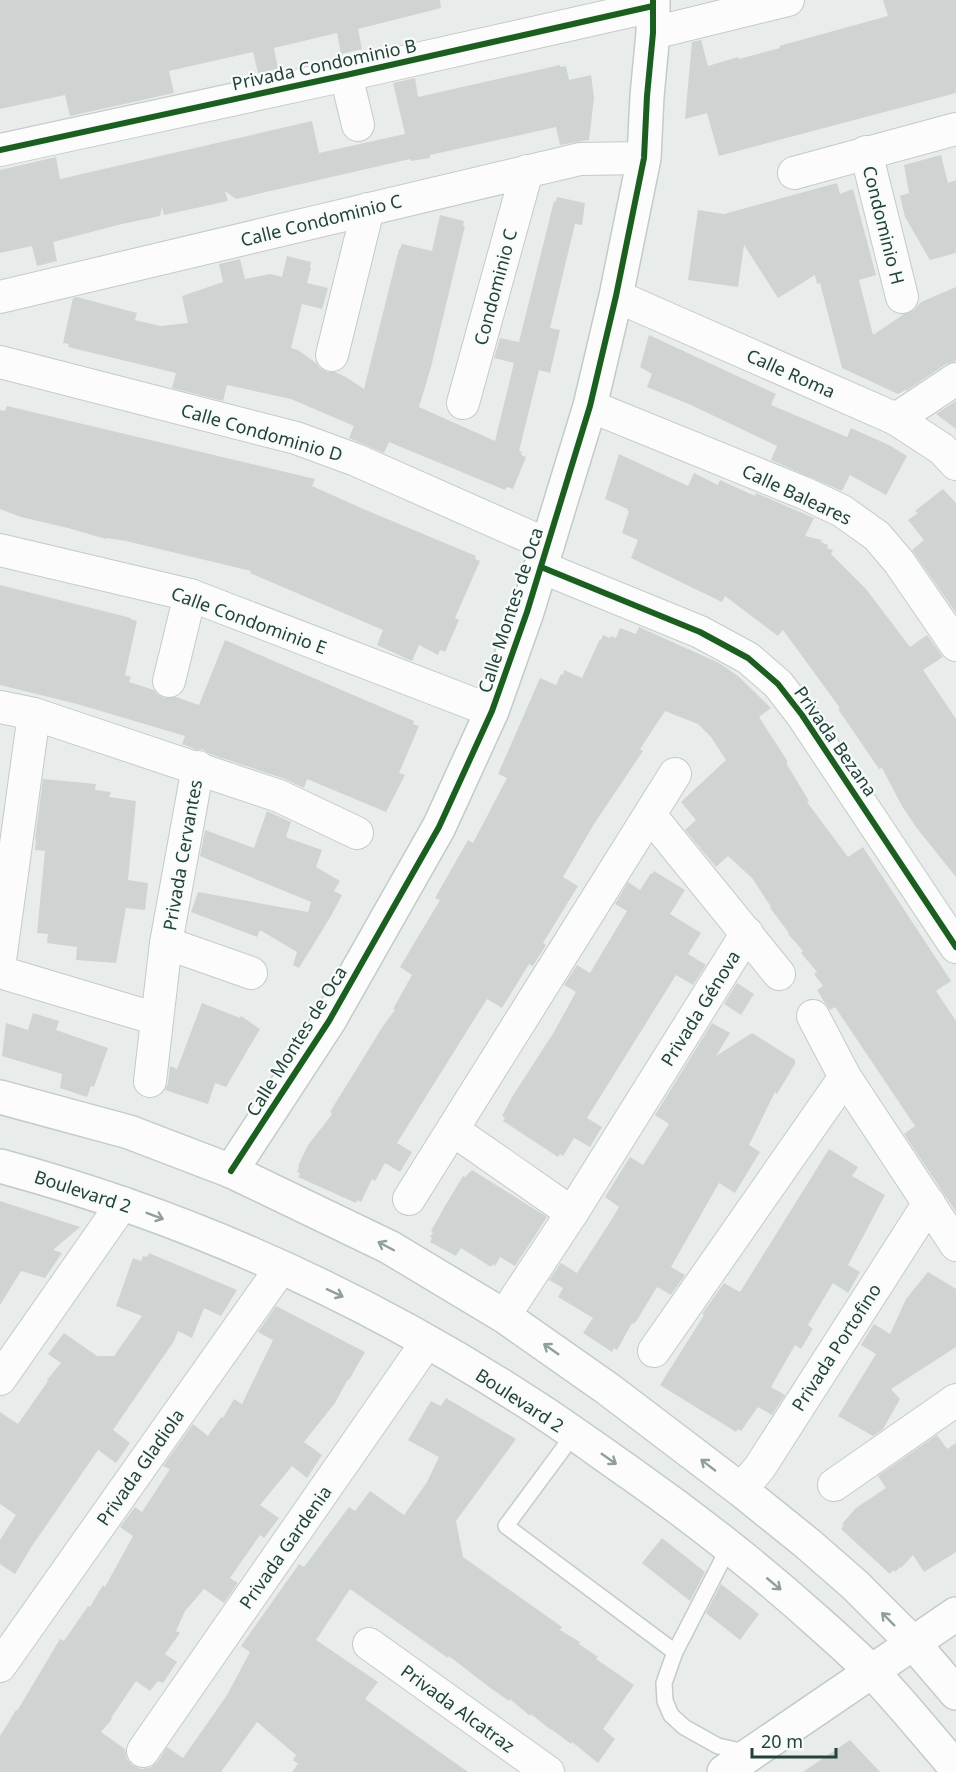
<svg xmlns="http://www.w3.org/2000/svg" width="956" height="1772" viewBox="0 0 956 1772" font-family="'Noto Sans',sans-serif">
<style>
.building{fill:#cfd4d2}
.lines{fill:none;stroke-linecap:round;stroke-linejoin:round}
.lane-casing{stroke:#c5cac8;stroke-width:18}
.street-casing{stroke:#c5cac8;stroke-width:34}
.secondary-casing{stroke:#c3cbc8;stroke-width:36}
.lane{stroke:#fcfcfc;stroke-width:15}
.street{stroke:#fcfcfc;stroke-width:32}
.secondary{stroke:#fcfcfc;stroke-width:33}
.cycleway-casing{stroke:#f7fbf9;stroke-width:10}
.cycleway{stroke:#1b5e20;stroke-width:6}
.oneway{stroke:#909f9b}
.labels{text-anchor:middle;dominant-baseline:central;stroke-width:4.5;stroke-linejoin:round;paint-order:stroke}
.street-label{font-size:18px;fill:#24423a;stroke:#f7fbf9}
</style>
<rect width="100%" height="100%" fill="#e8edeb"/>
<g class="building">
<path d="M0,0H440L441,8L358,29L362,49L341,54L337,33L274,48L278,69L258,73L253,52L191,66L169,71L174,93L70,116L65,95L0,109Z"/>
<path d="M883,0H956V93L719,156L707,113L685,119L692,42L701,40L708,66L738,57L739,59L780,48L779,46L888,16Z"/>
<path d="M560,65V67L566,66L569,80L591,75L594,98L589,140L560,145L556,127L430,155V158L411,161L410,159L236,199L225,191L228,201L164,215L162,207L160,216L122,224L53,242L57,261L37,266L32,246L0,253V170L56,157L60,179L312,121L319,153L405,134L393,83L415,78L418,97Z"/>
<path d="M941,155L948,183L956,180V253L930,260L905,217L900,196L909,193L904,165Z"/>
<path d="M837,183L840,194L853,189L876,275L859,280L873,335L904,314L914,310L921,302L956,287V361L946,364L906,391L905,390L898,394L842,368L820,283L817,284L815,275L778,298L744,245L738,287L688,280L698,210L724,214Z"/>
<path d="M557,197L585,203L582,225L575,224L550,328L560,330L550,373L539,370L519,451L522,452L521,455L526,457L513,489L507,487L505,490L389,442L384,453L349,438L354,426L291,399L227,385L223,401L172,388L176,373L68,347L69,344L63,343L73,298L77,297L137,313L135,320L160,326L188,323L182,296L223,282L219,264L240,259L245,279L270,274L282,277L287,256L311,262L310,267L311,268L307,283L328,288L322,309L302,304L291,348L298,350L316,363L320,368L327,372H335L346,377L364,389L399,249H400L402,244L432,251L440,215L464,221L463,226H465L431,367L419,407L495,441L514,363L494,358L500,338L519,342L554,201L556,202Z"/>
<path d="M649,335L776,394L771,405L847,437L851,428L889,445L907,456L886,495L850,475L842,491L771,460L777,446L691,405L647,387L652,374L640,367Z"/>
<path d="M956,401V429L936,414Z"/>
<path d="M7,406L315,479L312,486L361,508L476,556L475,559L480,561L455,618L459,620L445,652L440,650L438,655L419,645L412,661L377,645L383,630L250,573L251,571L126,541L106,538V539L68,528L21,517L0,509V410L5,411Z"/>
<path d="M619,454L688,486L694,473L718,485L720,480L755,496L756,493L814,518L805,536L822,540L821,542L828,545L827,548L833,550L831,554L866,589L910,647L927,635L943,657L923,670L956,719V877L916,827L902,806L882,768L879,769L838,709L840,708L783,630L778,636L725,596L722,602L631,558L638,540L622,533L629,511H627L628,509L605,499Z"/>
<path d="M943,489L956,503V613L912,550L924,540L908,520L918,513L915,511Z"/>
<path d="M0,585L131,618V619L137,621L125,675L131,677L129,682L154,690L157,694L164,698L176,697L199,705L225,640L414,721L413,724L419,726L399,773L405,775L386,812L307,779L304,788L285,779L210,754L202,749L197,750L182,744L185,736L77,704L0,685Z"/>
<path d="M639,627L719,663L738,676L771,708L759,717L788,762L786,763L809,801L807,802L848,857L863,847L951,981L936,991L956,1021V1212L904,1134L915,1126L835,1007L830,1010L825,1003L817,990L823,986L814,974L817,972L801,953L803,951L788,934L789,933L770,908L771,907L752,878L728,856L716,867L685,830L696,820L681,802L726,760L711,737L698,724L665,711L640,749L643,751L594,824L563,877L578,886L543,943L546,945L533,966L529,964L502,1008L487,999L397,1143L412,1152L400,1172L385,1163L375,1181L372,1179L361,1202L357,1200L356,1203L298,1177L300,1173L297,1172L299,1167L298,1166L308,1145L330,1117L332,1113L330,1112L383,1026L395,1010L393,1009L412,975L400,967L440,900L435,898L468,840L473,843L507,778L498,774L540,678L556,685L561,674L563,675L564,670L582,678L600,639L601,640L603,635L610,638L611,636L616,638L620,628L636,634Z"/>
<path d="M43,779L96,784L95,790L111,792L109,797L136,801L128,880L148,883L145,910L126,908L116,963L76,960L77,947L47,943L48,934L37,933L45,851L35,850L36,839H35Z"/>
<path d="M267,811L291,822L286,836L288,838L322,850L316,867L340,881L334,891L342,895L331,916L299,968L293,965L297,952L260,930L257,937L191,912L198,892L308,912L311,902L200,856L205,830L254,848Z"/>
<path d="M654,871L685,890L670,914L701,933L688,954L706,965L693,985L676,975L587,1118L602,1127L590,1147L574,1138L563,1156L560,1154L558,1157L503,1121L505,1118L502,1116L512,1097L554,1032L576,992L564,985L577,965L590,973L627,911L615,904L628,882L640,890L651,873L652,874Z"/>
<path d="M737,983L754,994L741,1015L724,1004Z"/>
<path d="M202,1003L240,1018L241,1016L260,1029L226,1087L215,1083L208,1104L165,1090L168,1083L170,1066L177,1069Z"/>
<path d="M33,1013L59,1021L56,1030L108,1048L94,1087L91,1086L87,1097L60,1088L62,1074L2,1056L6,1023L28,1030Z"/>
<path d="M712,1023L730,1033L716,1056L752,1033L795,1060V1064L777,1094L775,1092L749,1145L760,1152L735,1193L719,1183L671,1267L685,1275L671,1295L657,1287L637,1320L634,1324L632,1323L617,1350L614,1348L612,1352L583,1333L593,1318L558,1297L563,1288L549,1280L561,1263L577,1273L612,1219L619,1207L605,1197L630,1157L643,1165L669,1124L655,1115Z"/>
<path d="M829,1149L858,1167L852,1176L885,1195L848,1265L860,1272L848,1293L833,1283L808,1325L813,1329L801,1349L795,1345L771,1387L785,1395L772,1415L758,1407L741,1431L738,1429L736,1432L660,1385L704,1315L702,1314L724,1283L740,1292Z"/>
<path d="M472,1170L547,1217L515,1266L500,1257L495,1266L493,1264L491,1267L461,1248L456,1256L430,1242L432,1238L430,1237L433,1232L431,1231L445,1206L463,1176L465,1177Z"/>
<path d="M0,1201L80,1227L53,1250L62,1253L45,1278L21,1271L0,1305Z"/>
<path d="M149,1253L237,1290L221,1316L204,1308L192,1338L178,1331L174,1341L113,1430L130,1443L116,1463L98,1450L32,1546L15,1574L0,1564V1540L16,1515L0,1504V1412L18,1424L48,1381L47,1380L61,1363L48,1354L64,1333L97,1356H114L142,1316L116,1306L133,1258L141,1261L143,1256L147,1257Z"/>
<path d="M928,1272L956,1289V1347L891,1389L900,1399L883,1429L873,1436L838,1416L876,1354L861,1345L874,1324L890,1334L906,1299Z"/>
<path d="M276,1306L365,1352L349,1380L348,1379L335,1403L304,1442L322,1455L307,1478L292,1466L260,1505L279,1518L264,1538L260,1535L230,1578L238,1583L224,1603L204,1589L185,1611L176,1631L180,1633L165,1654L177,1662L163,1683L158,1681L150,1691L136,1681L111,1718L112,1719L101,1732L125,1749L127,1759L132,1765L141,1769L151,1767L158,1761L167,1747L183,1758L227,1695L250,1652L241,1646L299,1564L304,1567L349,1507L355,1511L370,1491L404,1515L427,1482L439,1457L408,1440L431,1401L441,1406L446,1398L516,1439L456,1521L463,1557L562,1627L560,1630L580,1642L579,1644L598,1657L596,1659L634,1685L603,1729L615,1739L598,1763L572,1742L571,1744L551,1729V1730L531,1714L530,1716L510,1699L509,1701L489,1687L449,1656L448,1658L350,1589L316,1640L378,1682L365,1699L468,1772H292L298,1764L293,1760L296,1755L257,1722L221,1772H0V1736L16,1710L17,1711L60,1639L64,1641L88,1606L90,1607L103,1585L105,1587L133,1536L120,1527L135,1507L142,1512L170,1469L163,1466L193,1424L208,1436L221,1417L223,1418L234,1399L242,1404L273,1340L258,1332Z"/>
<path d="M937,1435L947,1449L956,1443V1552L924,1572L913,1555L901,1568L900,1567L895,1572L893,1570L890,1574L841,1529L844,1525L842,1524L856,1508L886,1488L878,1476Z"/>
<path d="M662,1538L705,1572L690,1601L642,1563Z"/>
<path d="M721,1584L759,1614L740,1640L706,1613Z"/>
<path d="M850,1740L880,1772H803Z"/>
</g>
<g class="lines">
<g class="lane-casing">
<g id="lane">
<path d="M574,1434L506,1526L675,1652"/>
<path d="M729,1547L675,1652L664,1683L665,1701L671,1715L684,1727L718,1746L750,1753"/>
</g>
</g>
<g class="street-casing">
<g id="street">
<path d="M653,33L788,0"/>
<path d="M346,75L358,125"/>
<path d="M0,150L346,75L653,6"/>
<path d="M866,152L902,297"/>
<path d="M794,173L956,129"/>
<path d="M616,296L896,419L942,449L956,464"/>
<path d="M0,297L580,159L644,158"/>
<path d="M332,355L368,209"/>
<path d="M0,362L296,438L356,460L548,545"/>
<path d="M463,403L527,171"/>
<path d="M590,406L804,493L842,511L877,536L899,562L956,645"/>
<path d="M896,419L956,379"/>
<path d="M0,550L190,595L492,711"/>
<path d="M541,567L700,632L748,658L778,684L802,715L956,947"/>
<path d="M169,681L190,595"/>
<path d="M0,707L34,714L279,796L357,833"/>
<path d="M650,815L779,974"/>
<path d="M166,943L251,973"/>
<path d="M0,960L34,714"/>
<path d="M0,972L157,1019"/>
<path d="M813,1016L845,1077L956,1245"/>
<path d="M150,1081L166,943L198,767"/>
<path d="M453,1130L572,1213"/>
<path d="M409,1199L675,774"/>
<path d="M504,1316L572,1213L747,933"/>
<path d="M654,1351L845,1077"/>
<path d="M0,1379L123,1203"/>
<path d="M834,1485L956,1400"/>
<path d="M741,1490L760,1467L929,1203"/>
<path d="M369,1644L548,1772"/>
<path d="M0,1666L281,1268"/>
<path d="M143,1751L427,1342"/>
</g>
</g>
<g class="secondary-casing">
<g id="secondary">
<path d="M0,1097L129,1132L231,1171L389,1247L504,1316L608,1389L741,1490L808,1544L855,1585L914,1644L956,1693"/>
<path d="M0,1166C185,1216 363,1296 524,1400C561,1423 597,1450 633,1475C697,1520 759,1569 818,1622C836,1638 855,1655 873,1673C902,1703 928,1736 956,1768"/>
<path d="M231,1171L329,1021L439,827L492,711L527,612L590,406L616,296L644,158L647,96L653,33V0"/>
<path d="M724,1772L956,1614"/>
</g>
</g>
<use href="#lane" class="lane"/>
<use href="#street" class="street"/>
<use href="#secondary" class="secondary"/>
<g class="cycleway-casing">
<g id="cycleway">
<path d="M0,150L346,75L653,6"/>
<path d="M541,567L700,632L748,658L778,684L802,715L956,947"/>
<path d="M231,1171L329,1021L439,827L492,711L527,612L590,406L616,296L644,158L647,96L653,33V0"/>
</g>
</g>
<use href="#cycleway" class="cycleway"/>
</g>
<defs><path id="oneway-shaft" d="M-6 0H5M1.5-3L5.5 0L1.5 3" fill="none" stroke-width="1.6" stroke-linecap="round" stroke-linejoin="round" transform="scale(1.5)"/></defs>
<g class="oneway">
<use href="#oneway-shaft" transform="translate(155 1216) rotate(21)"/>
<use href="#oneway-shaft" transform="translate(386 1246) rotate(-152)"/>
<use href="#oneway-shaft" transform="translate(335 1293) rotate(25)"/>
<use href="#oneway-shaft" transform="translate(551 1349) rotate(-145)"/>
<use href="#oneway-shaft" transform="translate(609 1459) rotate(35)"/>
<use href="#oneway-shaft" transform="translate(708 1465) rotate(-142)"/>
<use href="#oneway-shaft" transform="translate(774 1584) rotate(40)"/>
<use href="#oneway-shaft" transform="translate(888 1619) rotate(-135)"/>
</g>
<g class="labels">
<g class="street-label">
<text transform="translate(324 64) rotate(-12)">Privada Condominio B</text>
<text transform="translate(321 220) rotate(-14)">Calle Condominio C</text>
<text transform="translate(884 225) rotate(76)">Condominio H</text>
<text transform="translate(495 287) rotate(-75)">Condominio C</text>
<text transform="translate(791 373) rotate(24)">Calle Roma</text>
<text transform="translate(262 432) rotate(16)">Calle Condominio D</text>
<text transform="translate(797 494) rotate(25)">Calle Baleares</text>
<text transform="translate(510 610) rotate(-72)">Calle Montes de Oca</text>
<text transform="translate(249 620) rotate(20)">Calle Condominio E</text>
<text transform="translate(836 741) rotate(55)">Privada Bezana</text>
<text transform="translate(182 855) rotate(-80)">Privada Cervantes</text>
<text transform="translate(700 1008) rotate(-58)">Privada Génova</text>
<text transform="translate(296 1041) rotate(-58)">Calle Montes de Oca</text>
<text transform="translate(83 1191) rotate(18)">Boulevard 2</text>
<text transform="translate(836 1347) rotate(-57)">Privada Portofino</text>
<text transform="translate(520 1400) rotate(33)">Boulevard 2</text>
<text transform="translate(140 1467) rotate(-55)">Privada Gladiola</text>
<text transform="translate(285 1547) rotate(-55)">Privada Gardenia</text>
<text transform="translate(458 1708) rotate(36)">Privada Alcatraz</text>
</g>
</g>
<path d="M752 1748v9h84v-9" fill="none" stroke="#24423a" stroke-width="3"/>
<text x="761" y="1748" font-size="18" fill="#24423a" stroke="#f7fbf9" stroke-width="4.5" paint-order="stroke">20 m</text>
</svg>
